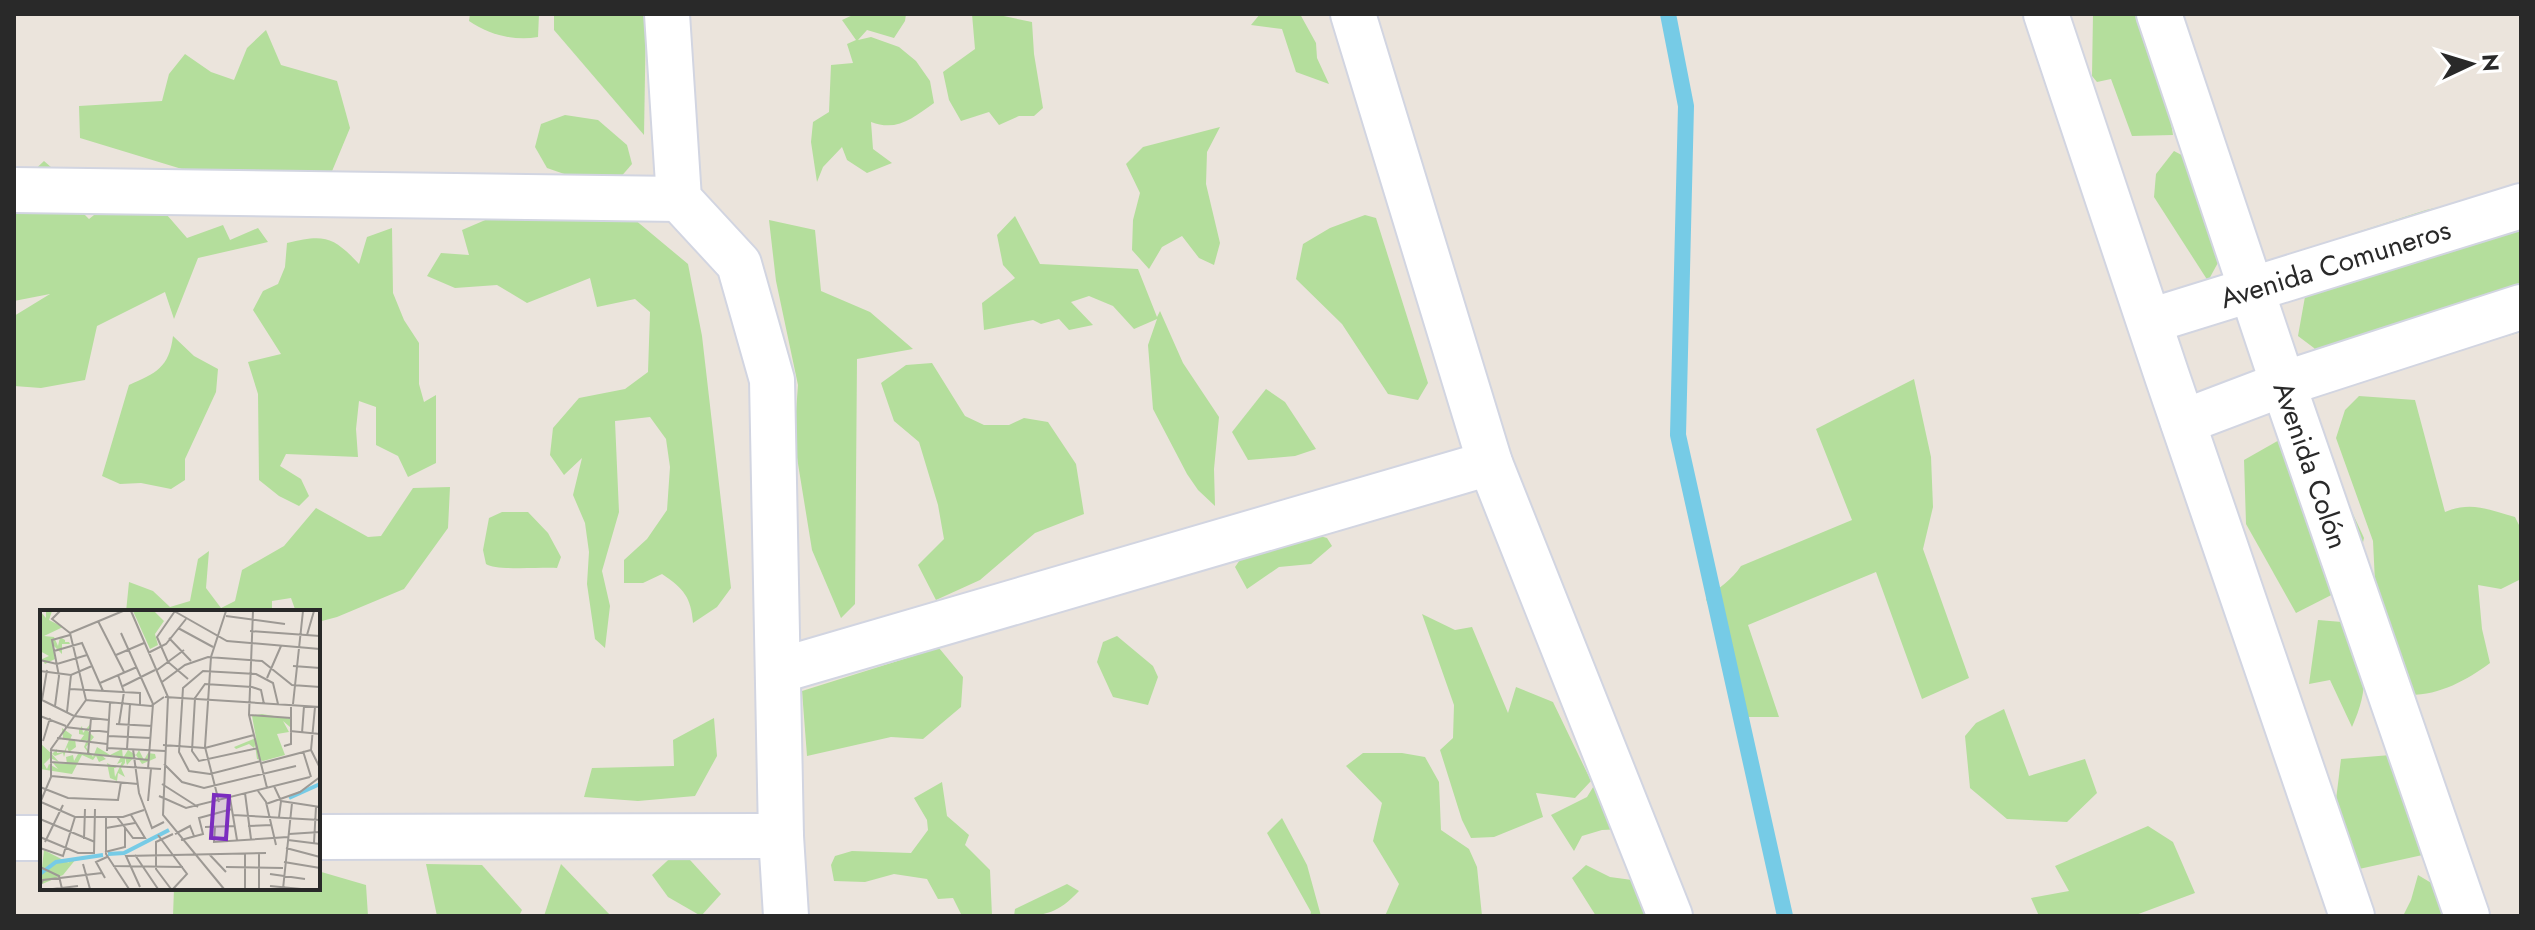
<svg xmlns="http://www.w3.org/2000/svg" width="2535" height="930" viewBox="0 0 2535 930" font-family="Jost,sans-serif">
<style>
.green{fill:#b4de9c}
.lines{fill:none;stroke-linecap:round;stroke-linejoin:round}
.stream{stroke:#76cbe6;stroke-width:16}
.minor-casing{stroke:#d2d5e1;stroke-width:48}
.minor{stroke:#fff;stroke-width:44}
.labels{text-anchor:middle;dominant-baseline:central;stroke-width:7;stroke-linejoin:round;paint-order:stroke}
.street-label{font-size:28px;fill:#292929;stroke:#fff}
.inset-river{fill:none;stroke:#76cbe6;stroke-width:4}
.inset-road{fill:none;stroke:#9d9994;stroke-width:2}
.view{fill:#7b2cbf;fill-opacity:0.15;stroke:#7b2cbf;stroke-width:4}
.inset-edge{fill:none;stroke:#292929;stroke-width:4}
</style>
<rect width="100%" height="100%" fill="#ebe4dc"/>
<g class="green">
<path d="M470,14H539L538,37C514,41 489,35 469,21Z"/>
<path d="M554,14H646L644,135L554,30Z"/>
<path d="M855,14H906L905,21L894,38L867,30L858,40L871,37L899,47L916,61L930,81L934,103C913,118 897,132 871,122L873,149L892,163L867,173L847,160L842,147L823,167L817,182L811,142L813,122L829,112L831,65L853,63L847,44L856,40L842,20Z"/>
<path d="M972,14H994L1032,22L1034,54L1043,108L1034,116H1019L999,125L989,112L961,121L949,100L943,72L975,49Z"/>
<path d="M1260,14H1300L1316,43L1317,58L1329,84L1296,72L1282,29L1251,25Z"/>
<path d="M2093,14H2153L2173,135L2132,136L2111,79L2097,82L2092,76Z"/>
<path d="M266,30L281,65L337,81L350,128L330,176L218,180L80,138L79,106L162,101L169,74L185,54L211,72L234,80L247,48Z"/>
<path d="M565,115L598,120L627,145L632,164L619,179L596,185L547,168L535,147L541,124Z"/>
<path d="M1220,127L1207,152L1206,184L1220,243L1214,265L1199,258L1182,236L1162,247L1149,269L1132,250L1133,220L1140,193L1126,164L1143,147Z"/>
<path d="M2174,151L2193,161L2226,248L2208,281L2154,197L2156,174Z"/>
<path d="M44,161L67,181L76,206L89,219L113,200L167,215L187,238L223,225L230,240L258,228L268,242L198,258L174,319L165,292L97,326L85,380L41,388L14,386V316L50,294L14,301V205L24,180Z"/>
<path d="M2521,188V332L2338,387L2314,348L2298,336L2314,246L2426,210Z"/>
<path d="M616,204L688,264L702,336L731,588L717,607L693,623C691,597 684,589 662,574L643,583H624V560L647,539L667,510L670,467L666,439L650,417L615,421L619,512L602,571L610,606L605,648L595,639L587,584L589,552L585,523L573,495L582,458L564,475L550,455L553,428L579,398L625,389L648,372L650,312L635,299L597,307L590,278L527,303L497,285L455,288L427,276L441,253L469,255L462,230L497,215Z"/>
<path d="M1365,215L1376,218L1428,383L1418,400L1388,394L1342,324L1296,279L1303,244L1330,228Z"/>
<path d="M1015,216L1040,264L1138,269L1157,317L1160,311L1183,363L1219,417L1214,469L1215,506L1198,490L1187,474L1153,409L1148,345L1157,319L1134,329L1113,306L1089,296L1071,302L1093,325L1069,330L1059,319L1041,324L1033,320L984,330L982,303L1015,278L1003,265L997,235Z"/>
<path d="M769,220L815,230L821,291L870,312L913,349L857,359L855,604L841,618L812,550L794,439L798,385L776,281Z"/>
<path d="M392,228L393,293L404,320L419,343V384L424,402L436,395V463L408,477L398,456L376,445V407L359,401L356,429L358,457L286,454L280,466L301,479L309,496L299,506L279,496L259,480L258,394L248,362L281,354L253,310L263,291L278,284L285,267L287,243C324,234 333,236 359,264L367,237Z"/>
<path d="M173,336L194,356L218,369L216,392L185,459V480L171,489L141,483L120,484L102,476L129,385C156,373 169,368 173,336Z"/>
<path d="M932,363L965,416L984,425H1009L1024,418L1048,422L1076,464L1084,514L1035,533L980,580L936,600L918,565L944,539L938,505L919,442L894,421L881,383L906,365Z"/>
<path d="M1914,379L1931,457L1933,507L1923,549L1969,678L1922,699L1876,572L1748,625L1779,717H1748L1706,599C1718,588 1732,580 1741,566L1852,520L1816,429Z"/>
<path d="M1266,389L1285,402L1316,449L1295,456L1248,460L1232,432Z"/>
<path d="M2359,396L2415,400L2445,512C2471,501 2490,510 2515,517L2521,529V579L2501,589L2478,585L2482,629L2490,663C2467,680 2440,695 2410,695L2377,623L2373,541L2336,438L2345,410Z"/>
<path d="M2281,439L2324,451L2364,538L2353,584L2296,613L2246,524L2244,460Z"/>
<path d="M450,487L448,528L404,589L337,617L318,622V612H296L291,598L272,601V612H126L129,582L153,591L170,607L190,601L198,559L209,551L206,588L221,608L235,601L242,570L284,546L316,508L368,537L381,536L413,488Z"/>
<path d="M502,512H528L548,533L561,557L557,568C540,567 497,571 486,564L483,550L489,518Z"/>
<path d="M1296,529L1327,538L1332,546L1311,564L1279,567L1247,589L1235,567L1255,538Z"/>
<path d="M1422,614L1455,630L1472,627L1508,713L1516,687L1553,702L1591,781L1575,798L1536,793L1543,817L1494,837L1471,838L1462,820L1440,750L1453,738L1454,705Z"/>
<path d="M2318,620L2354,623C2366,663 2370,688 2352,727L2330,680L2309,684Z"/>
<path d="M1117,636L1153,666L1158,677L1148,705L1113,697L1097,662L1103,642Z"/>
<path d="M939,648L963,677L961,707L923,739L891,737L807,756L802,691Z"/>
<path d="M2004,709L2029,776L2085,759L2097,793L2067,822L2007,819L1970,788L1965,736L1976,723Z"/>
<path d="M714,718L717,756L695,796L638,801L584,797L592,768L674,766L673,740Z"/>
<path d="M1363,753H1402L1425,757L1439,782L1441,830L1469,849L1477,867L1482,916H1385L1399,884L1373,841L1382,803L1346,766Z"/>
<path d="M2391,755L2459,847L2359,869L2335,808L2341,759Z"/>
<path d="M1608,763L1625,829L1602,830L1582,836L1574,851L1551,815L1587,797Z"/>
<path d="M942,782L947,816L969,835L965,845L990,870L992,916H962L953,898L938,899L927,879L894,874L865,882L834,881L831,865L835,856L852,851L911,853L928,830L927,820L914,798Z"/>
<path d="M1282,818L1307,865L1321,916H1310L1311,912L1267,833Z"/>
<path d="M2148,826L2173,842L2195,893L2133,916H2039L2031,898L2069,891L2055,866Z"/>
<path d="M680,849L721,894L701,916L668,897L652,875Z"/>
<path d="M426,864L482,865L522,910L519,916H437Z"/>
<path d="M561,864L611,916H544Z"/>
<path d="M1586,865L1610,877L1632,880L1654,897L1665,916H1596L1572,878Z"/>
<path d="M318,871L366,885L368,916H173L174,888H318Z"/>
<path d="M2418,875L2483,914L2484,916H2403L2411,900Z"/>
<path d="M1067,884L1079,891C1057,914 1045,916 1014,916L1015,909Z"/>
</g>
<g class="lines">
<path class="stream" d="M1668,14L1686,106L1678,435L1785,916"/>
<g class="minor-casing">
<g id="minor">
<path d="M667,14L679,199L739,264L772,380L781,836L786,916"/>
<path d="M1353,14L1490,463L1670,916"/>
<path d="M2046,14L2167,376L2352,916"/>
<path id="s1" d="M2159,14L2283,384L2467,916"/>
<path d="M14,190L679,199"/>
<path id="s2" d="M2150,321L2521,206"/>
<path d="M2183,422L2283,384L2521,307"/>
<path d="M778,671L1490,463"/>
<path d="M318,837L781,836"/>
<path d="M14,838H42"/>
</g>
</g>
<use href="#minor" class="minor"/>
</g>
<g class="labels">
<g class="street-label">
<text stroke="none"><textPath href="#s2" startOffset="194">Avenida Comuneros</textPath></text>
<text stroke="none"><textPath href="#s1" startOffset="476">Avenida Colón</textPath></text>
</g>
</g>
<g transform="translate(40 610)">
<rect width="280" height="280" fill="#ebe4dc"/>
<path d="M0,1L6,8V1H12L9,10L23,17L4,26L14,27L18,36L20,27L25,30V32H29L30,34H22V44L13,35L15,49L5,54L2,49L9,46L0,41ZM93,1H114L124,11L115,24L118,35L110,39ZM222,104L252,109L250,117L243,111L249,122L237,124L245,145L223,151L217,149L215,135L214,138L209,134L196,139L194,137L216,128L212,106ZM51,113V119L47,120L54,127L46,137L53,147L57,137L70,145L82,139L83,148L88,140L96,145L99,140L104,150L108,143L115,144L116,148L102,154L96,145L87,155L85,147V153L81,158L85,167L78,163L77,171L70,168L67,153L77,158H74L75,167L82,152L77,154L81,147L72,145L71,146L61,145L66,149L59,152L56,146L53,150L42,145L32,164L0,159L1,134L12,144L17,139V143L24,142L29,130L23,128L22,118L32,125L30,130L35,129L36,137L29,142L27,137L24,147L23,143L15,146L10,142L19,152L10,148L4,154L7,159L9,154L18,159L13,153L27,154L26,147L33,145L34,151L38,144H49L44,137L47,130L39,132L44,125L39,124V120L42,116L43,123ZM4,240L29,253L26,249H36L23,265L0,275Z" fill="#b4de9c"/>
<path class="inset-river" d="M249,188L280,174M68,244L84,243L129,220M0,264L16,252L63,245"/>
<path class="inset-road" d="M20,1L12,9L30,23L46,90M91,1L128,87L123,205L184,279M134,1L187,31L280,39M135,1L117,27L128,52L148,69M213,1L209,105L227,178M186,6L245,14M58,11L84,62M138,18L173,37M210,21L280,26M30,23L83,1M81,23L113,94L108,159M267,25L274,1M129,28L151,51M14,41L42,33L63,81M108,43L126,34L146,9M76,45L104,33M0,50L17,54L47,45M253,56L280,58M117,60L144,40M0,61L31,65L52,56M78,65L84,82L79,114M227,68L241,36M122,72L145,55L168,47L222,51L252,75L280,77M60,73L97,57M83,76L115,60M30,79L100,83V95M125,87L280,97M0,89L34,106L69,110M2,90L7,60M253,94L263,1M15,96L19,66L12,30L30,25M275,97L271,140L280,158M27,102L31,65M209,105L251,108M0,106L26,116M76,114L112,116M25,117L68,122M250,121L280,124M262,123L264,96M68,126L111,128M17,128L67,134M3,131L10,108M123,135L165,138L214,125M244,136L251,134V95M67,138L125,141M218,138L159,151L152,141L155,88L165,74L212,77L221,80L224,94M87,139L90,94M93,139L99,183L112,218L124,212M10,140L109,150M67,141L70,93M263,141L271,167M48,144L51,108M221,151L170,164L149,161L139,142L143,78L163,61L216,64L233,73L238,94M10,152L121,159M222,153L271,140M124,154L142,172L164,178L256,156M11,166L98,174M122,174L158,197M234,176L241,191L239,207M0,177L28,188L78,190L81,172M218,181L226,192L236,235M205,183L211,229M119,186L146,198L270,167M190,188L197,230M108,191L111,159M241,191L280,197M1,192L35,207H83L104,200M179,192L165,137L171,47L186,1M0,193L11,167V139L46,90L111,96L124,87M226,194L260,182L280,167M193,205L280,210M77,207L93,228H105L91,205M66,208V244L89,279M0,209L55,232M208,216L232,215M165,217L195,216M175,217L174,232L248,227M66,218L95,213M135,224L150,216L154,226M249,224L280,222M118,225L147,264L133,279M0,227L38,243H54L55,199M44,229L45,199M141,230L163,224L159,208L192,199M248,230L280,234M5,232L23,195M274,233L276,197M0,238L23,246L35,207M246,238L280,247M65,242L85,237V218M205,243V279M169,244L186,262M95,245L118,279M244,252L280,258M43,254L50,279M73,256L143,257M0,257L19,266L22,279M186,257L243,258M230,264L265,269M65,268L56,252L67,247M0,276L3,270L62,263M230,276L261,279M100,277L86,246L226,243M13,279L38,276M131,279L116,259V232L133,224M219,279V243M243,279L252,193"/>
<path class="view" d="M174,185L189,186L186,229L171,228Z"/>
<rect width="280" height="280" class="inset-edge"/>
</g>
<rect width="2535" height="930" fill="none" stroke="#292929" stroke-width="32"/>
<g transform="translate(2471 64) rotate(86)" stroke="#ffffff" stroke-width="6" paint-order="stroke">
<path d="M0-6L14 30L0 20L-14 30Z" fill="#292929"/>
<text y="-12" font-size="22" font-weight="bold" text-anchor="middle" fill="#292929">N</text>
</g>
</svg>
